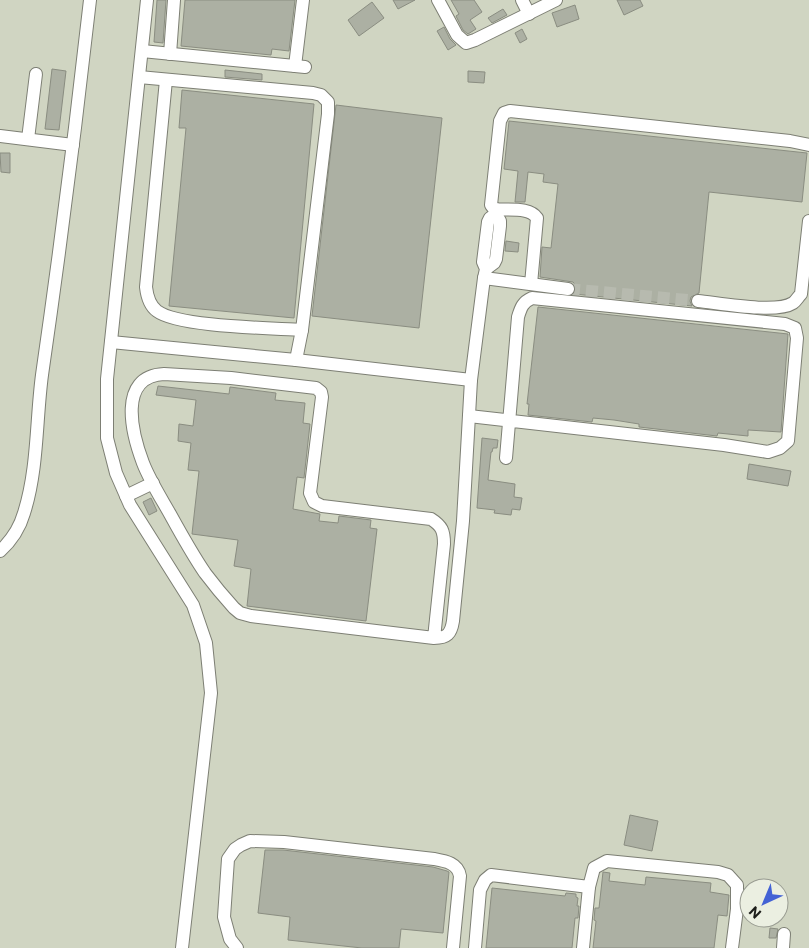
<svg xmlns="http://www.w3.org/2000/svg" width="809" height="948" viewBox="0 0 809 948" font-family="Commissioner,sans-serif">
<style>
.built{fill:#d0d5c2;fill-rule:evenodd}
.building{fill:#acb0a3;stroke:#8a8d81}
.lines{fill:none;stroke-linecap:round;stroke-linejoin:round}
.minor-tunnel{stroke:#b7baaf;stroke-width:12;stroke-dasharray:12 6;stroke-linecap:butt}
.minor-casing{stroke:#7d7f74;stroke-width:14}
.minor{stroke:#fff;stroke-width:12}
</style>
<rect width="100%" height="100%" fill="#dee1d4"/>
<path class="built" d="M0,0H809V948H0ZM749,888H779V918H749Z"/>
<g class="building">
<path d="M157,0H166L163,43L154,42Z"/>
<path d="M185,0H295L289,51L272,49L271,55L181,46Z"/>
<path d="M393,0H415L398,9Z"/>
<path d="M451,0H474L482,12L470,20L476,29L468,34L463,30L456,16L459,14Z"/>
<path d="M617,0H640L643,6L624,15Z"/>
<path d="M372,2L384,18L359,36L348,20Z"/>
<path d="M575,5L579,19L557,27L552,13Z"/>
<path d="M503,9L507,15L492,23L488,18Z"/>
<path d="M444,27L450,39L456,45L448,50L437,31Z"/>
<path d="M522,29L527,39L520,43L515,33Z"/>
<path d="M52,69L66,71L59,130L45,129Z"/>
<path d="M225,70L262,74V80L225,77Z"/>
<path d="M468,71L485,72L484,83L468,82Z"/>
<path d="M182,90L314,104L294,318L169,306L186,128H179Z"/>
<path d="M336,105L442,118L419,328L312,316Z"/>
<path d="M509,121L807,153L802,202L709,192L699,293L691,297L690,301L692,306L574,294L576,286L573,282L540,277L542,247L551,248L558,184L543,182L544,174L528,172L525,202H515L518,171L504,169Z"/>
<path d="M0,153H10V173L1,172Z"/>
<path d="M506,241L519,243L518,252L505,251Z"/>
<path d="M538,307L788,334L781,432L748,430V436L718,433L717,436L639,427V424L614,420L593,418L592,422L528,415L529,404H527Z"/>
<path d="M158,386L229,394L230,387L276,393L275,400L305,403L303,423L310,424L304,478L297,477L293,509L320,514L319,521L338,523L339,516L371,520L370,528L377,529L366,621L247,606L251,569L234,566L238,540L192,534L199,471L188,470L191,443L178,441L179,424L193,426L196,400L156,395Z"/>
<path d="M482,438L498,440L497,448H493L492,452H491L488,480L515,484L514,497L522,498L520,510L512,509L511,515L494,513L495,510L477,508Z"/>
<path d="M749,464L791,471L788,486L747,479Z"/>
<path d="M151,498L157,511L149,515L143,502Z"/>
<path d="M630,815L658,821L652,851L624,845Z"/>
<path d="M265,850H283L433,867L447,871L449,872L443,933L401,929L399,948H362L288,940L290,917L258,913Z"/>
<path d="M603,872L610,873L609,881L645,885L646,877L711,883L710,892L729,895L727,916L718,915L714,948H593L596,921L594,920L595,908H599Z"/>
<path d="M492,888L565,896L566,893L576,894V897L578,898L577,906H579L578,918H575L572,948H486Z"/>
<path d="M770,928L778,929L776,938H769Z"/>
</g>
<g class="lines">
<path class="minor-tunnel" d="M568,289L698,301"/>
<g class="minor-casing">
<g id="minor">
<path d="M147,0L107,379V438L116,473L130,505L193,605L206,643L211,693L182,948"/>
<path d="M438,0L457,35L466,43L475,40L556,0"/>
<path d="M522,0L529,14"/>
<path d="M142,51L305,67"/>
<path d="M170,54L174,0"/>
<path d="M295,66L303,0"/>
<path d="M139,77L313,93L321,95L328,102V114L302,330L296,360"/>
<path d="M166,80L146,287C147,296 149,305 157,311C178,327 272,328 302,330"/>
<path d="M0,136L73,145"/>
<path d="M28,139L36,74"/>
<path d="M496,214L490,218L488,222L483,262L486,269L484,278L568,289"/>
<path d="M486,269L494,263L496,259L500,226V221L496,214V209"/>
<path d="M531,284L537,218C529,206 507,211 494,209L491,205L500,121L504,113L510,111L790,141L809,145"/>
<path d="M698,301C719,303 776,314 793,303C796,301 798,297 801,294L809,221"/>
<path d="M111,342L296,360L471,380"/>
<path d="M469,416L724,445L768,452L780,448L788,441L797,338L795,328L785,324L532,298C523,302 521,307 518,317L506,458"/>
<path d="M126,496L153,483"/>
<path d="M0,551C11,541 20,527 24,513C38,469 36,420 42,375C60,250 76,125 90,0"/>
<path d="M434,638L444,544C444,531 442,526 431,519L322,506L314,502L310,493L322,397L321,392L316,388L231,378L164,374C117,376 132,434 143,463C150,481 161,498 170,514C181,534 192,554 205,573C214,585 224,597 234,608L240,613L251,616L434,638C447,638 451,634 453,621L463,521L471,380L484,278"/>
<path d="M237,948L230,939L224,917L228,859L235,849L241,845L250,841L284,842L434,859C445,861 458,863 460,876L453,948"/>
<path d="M475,948L480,890L485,880L491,875L589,887L594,868L607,861L718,872L728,875L737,885V909L732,948"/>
<path d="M583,948L589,887"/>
<path d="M783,948L784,934"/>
</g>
</g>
<use href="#minor" class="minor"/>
</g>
<g transform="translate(764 903) rotate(224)"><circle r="24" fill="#ebefe1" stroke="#989b91"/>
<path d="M0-4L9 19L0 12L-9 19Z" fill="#4362d5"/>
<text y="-8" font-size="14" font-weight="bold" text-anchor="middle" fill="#1c1d19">N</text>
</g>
</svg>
